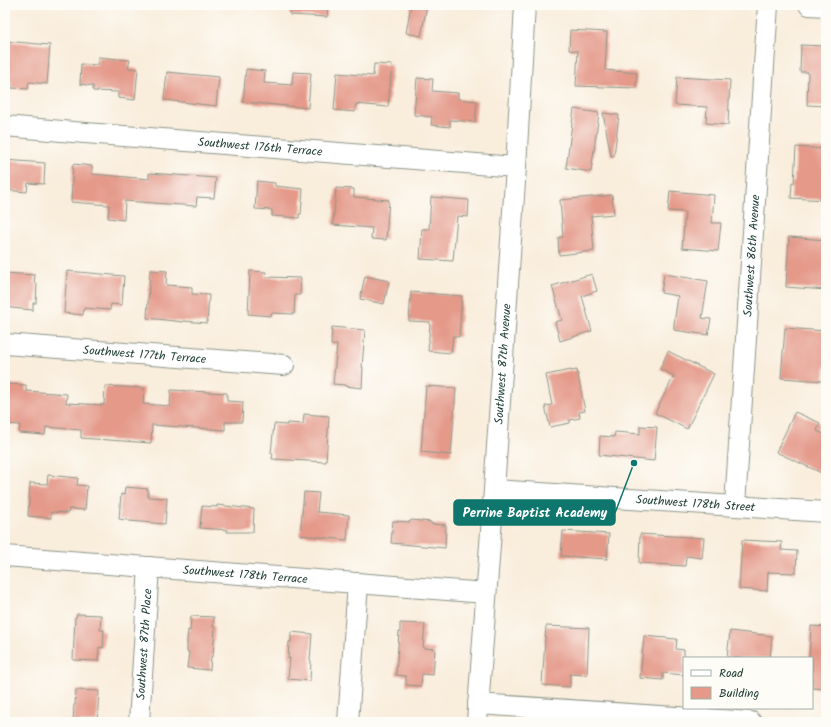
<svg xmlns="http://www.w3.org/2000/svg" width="831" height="727" viewBox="0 0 831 727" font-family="Kalam,sans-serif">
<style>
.building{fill:#e49989}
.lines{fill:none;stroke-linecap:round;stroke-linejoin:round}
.minor-casing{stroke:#8c9588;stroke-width:22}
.minor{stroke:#fff;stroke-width:20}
.labels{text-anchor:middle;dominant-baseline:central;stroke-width:3;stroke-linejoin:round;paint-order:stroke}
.street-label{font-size:12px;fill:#1f3d34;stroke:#fdfcf7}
.leader{fill:none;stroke:#0f766e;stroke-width:1.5}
.callout-dot{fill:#0f766e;stroke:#fdfcf7;stroke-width:1.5}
.callout{fill:#0f766e;stroke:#0f766e;stroke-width:1.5}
.callout-label{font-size:13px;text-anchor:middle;font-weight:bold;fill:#fff}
</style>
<rect width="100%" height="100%" fill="#fdfcf7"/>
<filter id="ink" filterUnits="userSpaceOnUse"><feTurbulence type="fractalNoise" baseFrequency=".025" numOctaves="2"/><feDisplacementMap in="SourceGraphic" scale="8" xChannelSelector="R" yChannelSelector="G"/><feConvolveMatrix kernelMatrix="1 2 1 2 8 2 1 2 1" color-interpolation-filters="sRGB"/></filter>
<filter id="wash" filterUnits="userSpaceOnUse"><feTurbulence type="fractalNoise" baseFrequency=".012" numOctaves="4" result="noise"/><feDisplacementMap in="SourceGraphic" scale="16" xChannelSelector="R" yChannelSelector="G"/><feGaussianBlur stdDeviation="0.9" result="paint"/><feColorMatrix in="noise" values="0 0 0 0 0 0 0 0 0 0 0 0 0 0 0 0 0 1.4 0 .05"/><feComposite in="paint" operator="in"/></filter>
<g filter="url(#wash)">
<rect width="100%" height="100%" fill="#f9eddc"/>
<g id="blocks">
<g class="building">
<path d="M290,5H328L327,17L290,15Z"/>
<path d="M411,5H427L421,36L406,33Z"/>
<path d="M570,30L607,32L605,70L637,73L636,88L576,86L578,51L569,50Z"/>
<path d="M5,41L50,45L47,84L29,82L28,89L11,88V81L5,80Z"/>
<path d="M801,45L826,46V106L807,105L808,72H800Z"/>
<path d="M98,57L130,60L128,68L138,69L135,100L118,98V92L93,91V86L80,84L81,64L97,65Z"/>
<path d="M374,64L392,65L388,107L356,104L355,112L334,110L337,73L373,76Z"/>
<path d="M246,69L265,71L264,83L292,85L293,72L311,73L308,108L243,102Z"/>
<path d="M167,72L219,77L216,106L164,100Z"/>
<path d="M677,77L730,80L728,125L706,123L707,107L675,105Z"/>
<path d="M417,78L433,79L432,91L458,93V99L477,101L475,122L450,120V127L431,125L432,117L414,115Z"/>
<path d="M574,109L599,113L591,172L566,168Z"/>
<path d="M603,113L619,115L614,156H611Z"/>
<path d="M796,147L826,149V200L791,198L792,182L794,183Z"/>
<path d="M5,160L45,163L44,184L28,183L27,192L5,190Z"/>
<path d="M73,164L92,166V174L149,179V173L216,178L214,198L197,197L196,206L125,201L124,220L108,218L109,205L71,202Z"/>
<path d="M257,181L275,183V186L303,189L301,214H299V218L272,216V210L255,209Z"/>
<path d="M336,188L354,189V197L389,200L386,240L371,239L372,228L333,225Z"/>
<path d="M670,191L714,195L712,223H721L718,251L682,248L685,212L668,211Z"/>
<path d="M612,195L614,214L591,216L594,251L559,255L558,238L563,237L560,200Z"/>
<path d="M431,197L469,200L468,217L457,216L453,261L420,259L422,229H429Z"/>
<path d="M789,237L826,240V290L786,287Z"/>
<path d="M150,270L167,271L166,285L192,287V294L209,295L207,323L183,321V322L147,318Z"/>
<path d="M67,271L124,276L122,305L111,304L110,310L84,308L83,315L64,313Z"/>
<path d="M250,271L266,272L265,277L301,278L300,295H295L294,314L271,313V316L248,314Z"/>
<path d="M5,273L35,275L34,283H37L36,303H33V310L11,308V307H5Z"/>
<path d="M592,274L597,291L582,296L592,331L560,341L555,322L562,320L552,286Z"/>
<path d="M664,274L708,281L702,318L711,319L708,335L674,330V324L678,296L661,293Z"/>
<path d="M365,276L389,281L384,304L360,299Z"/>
<path d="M411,292L462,296L459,337L453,336L451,353L428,351L430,322L409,321Z"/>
<path d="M332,327L365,330L362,367H363L362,388L345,386V385L333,384L337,345H331Z"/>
<path d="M785,328L826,331V361L824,381L781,378Z"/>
<path d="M668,351L714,374L687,429L655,413L674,376L660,369Z"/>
<path d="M571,370V371L577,370L585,411L579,412L580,418L570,420V423L550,427L545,406L552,405L546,375Z"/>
<path d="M6,384L26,385V391L67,394L66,403L104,405L105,386L144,388L143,404L170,406L171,390L227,393V401L243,402L242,422H225V430L152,425L151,443L81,438V430L46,427L45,435L19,433L20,425L5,424V398Z"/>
<path d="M426,386L456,388L451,455L421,452Z"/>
<path d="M795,412L820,423L817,431L826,435V475L776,452Z"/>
<path d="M304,414L329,416L326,462L272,459L273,453H271L274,424L287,425V423L303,424Z"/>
<path d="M640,426L657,427L654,461L599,455L600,436L614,437L615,432L640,434Z"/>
<path d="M48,475L78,478L77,485L87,486L85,510L69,509L68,513L51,512V518L28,516L30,483L47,484Z"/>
<path d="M125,487L148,489V497L167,498L165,524L129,521L128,520L119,519L121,494L124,495Z"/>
<path d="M304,492L319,493L317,512L349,515L347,540L300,535Z"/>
<path d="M217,505L254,509L253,532H227L228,530L200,528L202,506L217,507Z"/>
<path d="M411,520L431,522V524L446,525L445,548L391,543L393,521L410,522Z"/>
<path d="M563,531L609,534L607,559L561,556Z"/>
<path d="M640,534L704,538L702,558L686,556L685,566L639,563Z"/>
<path d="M742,540L782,542L781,550L797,551L796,573L768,572L767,591L739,589Z"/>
<path d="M77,614L101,615L100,630H104L103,648L99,647L98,661L73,660L75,617H76Z"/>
<path d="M191,616L214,617L213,627H215L213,656H211L210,670L187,668L189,652H187V641L188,630L190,631Z"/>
<path d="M400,623L425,624L423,648L435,649L433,675L422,674L421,686L406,685V676L396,675L399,632L400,633Z"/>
<path d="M546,626L589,628L587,675L570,674V687L542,685Z"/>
<path d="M811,626L826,627V689L812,688V658H809Z"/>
<path d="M730,631L772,636L770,658H727Z"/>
<path d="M291,632L312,634L310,660L311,661L310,681L288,679L290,658L288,659L289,642H291Z"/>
<path d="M644,636L677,639L676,649L684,650V675L663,673V680L640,678Z"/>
<path d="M76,690L99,691L97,722H73L74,705H75Z"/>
</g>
</g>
</g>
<g filter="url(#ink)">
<use href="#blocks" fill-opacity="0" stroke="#8c9588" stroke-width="1"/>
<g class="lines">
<g class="minor-casing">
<g id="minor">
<path d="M809,5L826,6"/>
<path id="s1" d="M5,126L73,132L516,167"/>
<path id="s2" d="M5,344L284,365"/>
<path id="s3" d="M494,490L826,512"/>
<path id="s4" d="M735,505L768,5"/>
<path id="s5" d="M5,556L486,593"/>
<path d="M478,704L751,722"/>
<path id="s6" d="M139,722L149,567"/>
<path d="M348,722L358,583"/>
<path id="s7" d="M477,722L494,490L516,167L525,5"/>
</g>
</g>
<use href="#minor" class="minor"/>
</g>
</g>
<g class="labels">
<g class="street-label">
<text stroke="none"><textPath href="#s1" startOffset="256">Southwest 176th Terrace</textPath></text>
<text stroke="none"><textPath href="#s4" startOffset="250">Southwest 86th Avenue</textPath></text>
<text stroke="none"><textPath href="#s2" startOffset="140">Southwest 177th Terrace</textPath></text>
<text stroke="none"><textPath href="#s7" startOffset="359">Southwest 87th Avenue</textPath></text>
<text stroke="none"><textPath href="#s3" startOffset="202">Southwest 178th Street</textPath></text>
<text stroke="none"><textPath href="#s5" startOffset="241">Southwest 178th Terrace</textPath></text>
<text stroke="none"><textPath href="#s6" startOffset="78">Southwest 87th Place</textPath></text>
</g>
</g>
<path class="leader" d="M634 463L615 513"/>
<circle class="callout-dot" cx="634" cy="463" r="4"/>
<rect class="callout" x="454" y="500" width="161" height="25" rx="4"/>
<g class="callout-label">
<text x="535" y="517">Perrine Baptist Academy</text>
</g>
<rect width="831" height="727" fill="none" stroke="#fdfcf7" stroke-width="20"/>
<rect x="683" y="657" width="130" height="52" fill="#fdfcf7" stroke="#a4b0a9"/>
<rect x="691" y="670" width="20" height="6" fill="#ffffff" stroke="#a4b0a9"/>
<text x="719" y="677" font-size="12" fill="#1f3d34">Road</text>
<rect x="691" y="687" width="20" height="12" fill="#e49989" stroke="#a4b0a9"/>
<text x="719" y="697" font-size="12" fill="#1f3d34">Building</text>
</svg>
